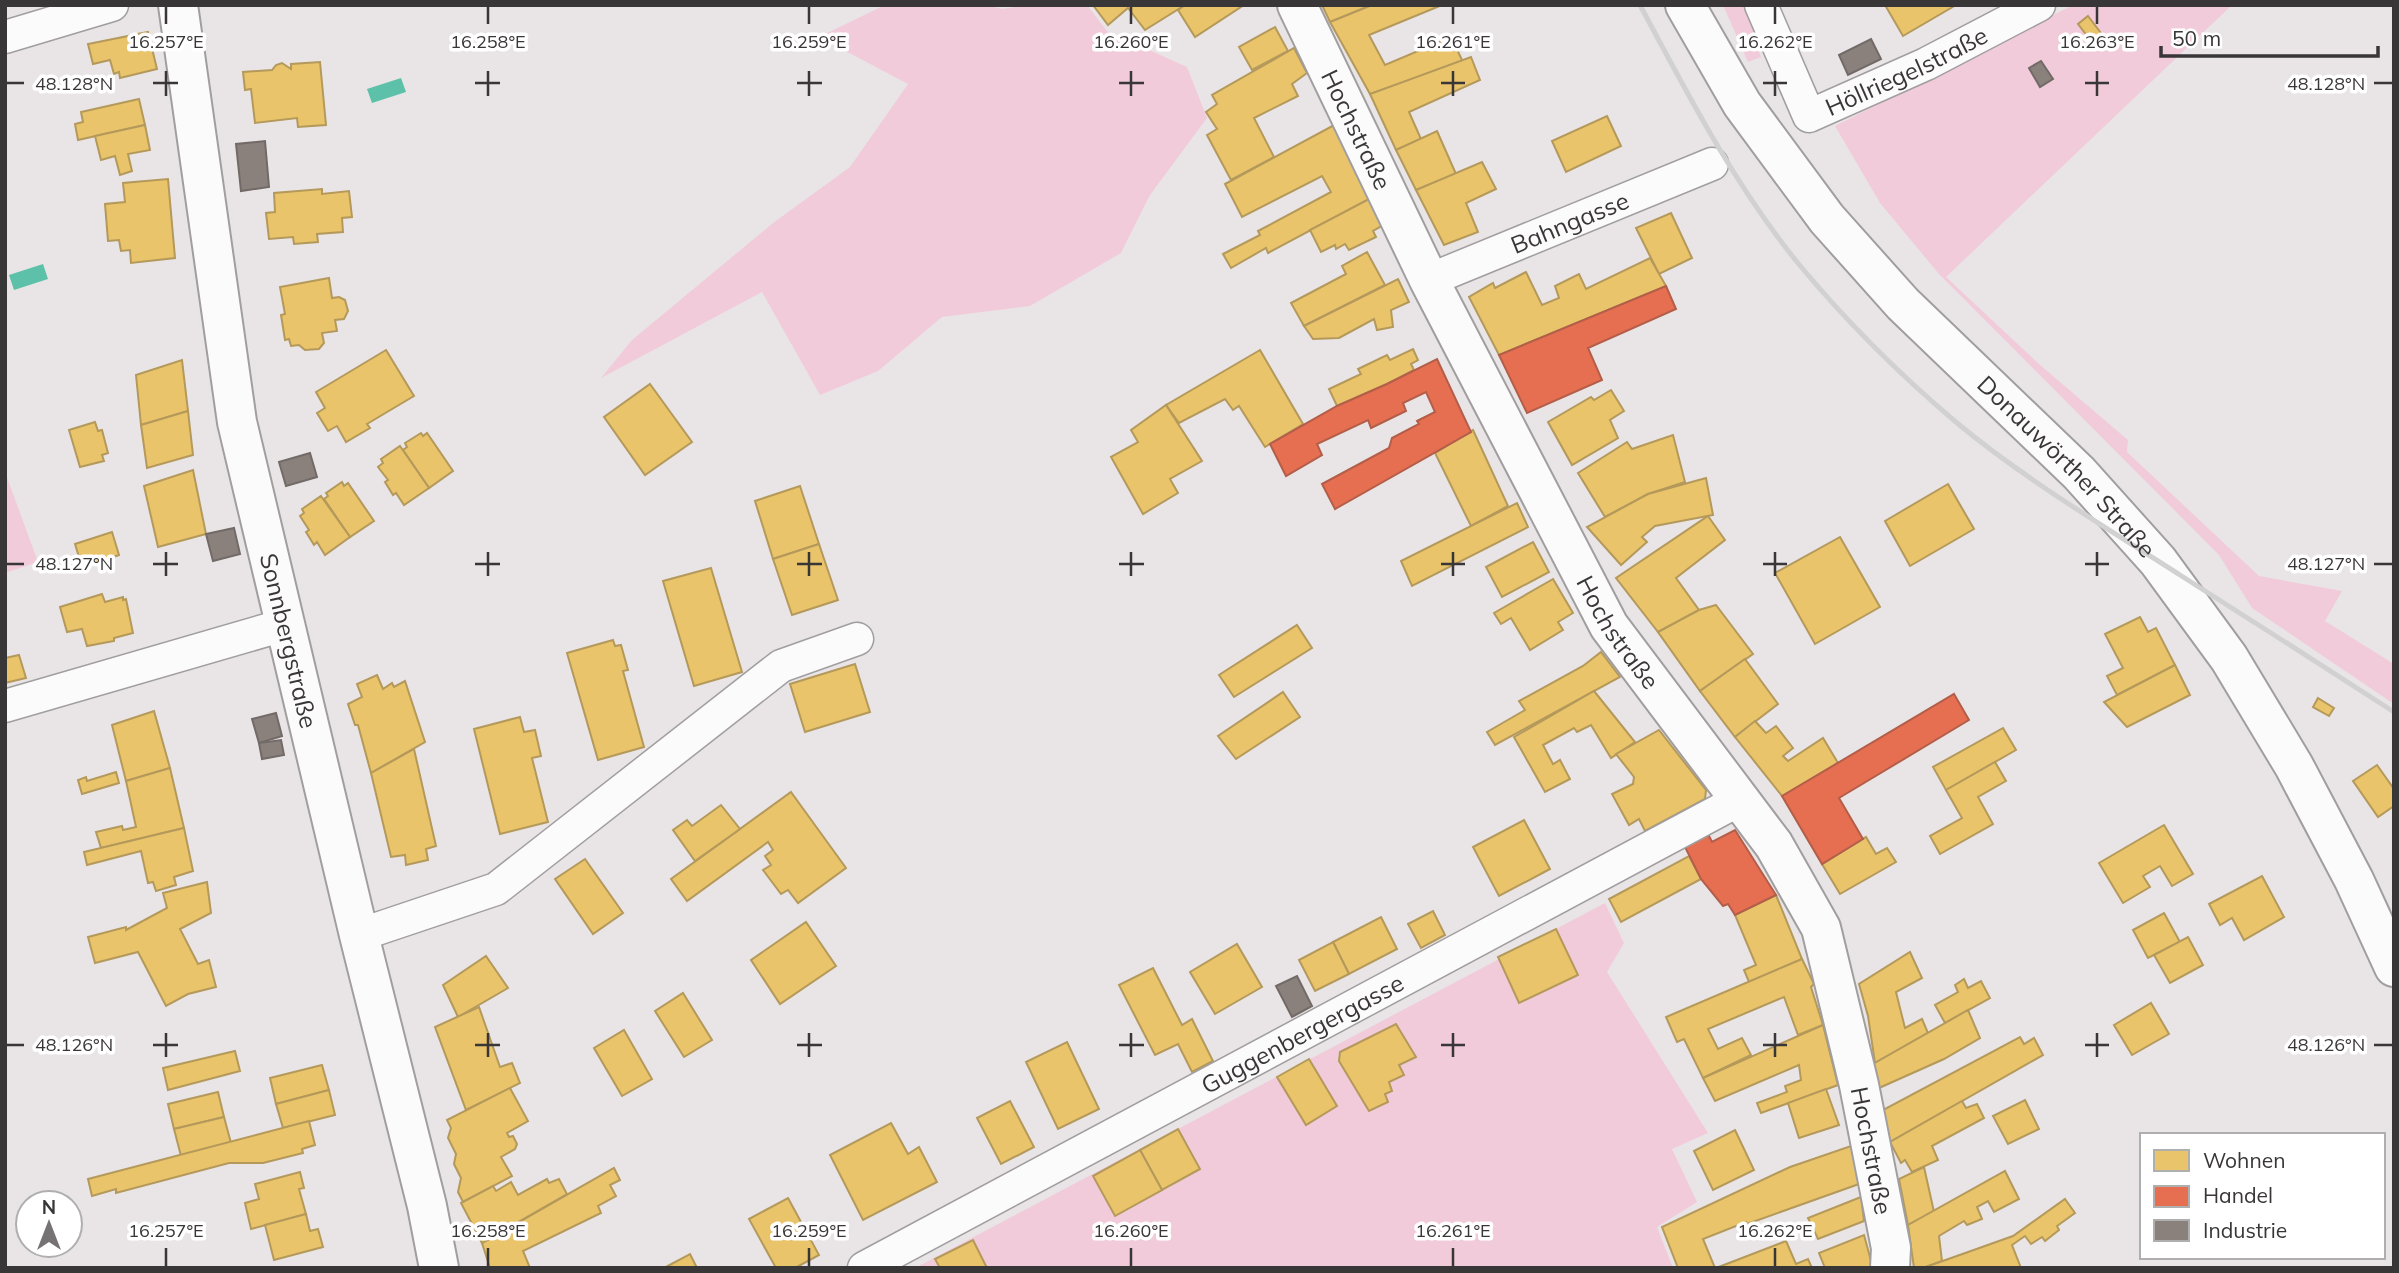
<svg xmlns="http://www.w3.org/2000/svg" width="2399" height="1273" viewBox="0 0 2399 1273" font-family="Mulish,sans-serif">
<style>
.green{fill:#f1cbd9}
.water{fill:#5dc0a8}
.homes{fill:#e9c46a;stroke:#b4995b;stroke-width:2}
.shops{fill:#e76f51;stroke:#b35e49;stroke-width:2}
.industry{fill:#8a817c;stroke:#726a67;stroke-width:2}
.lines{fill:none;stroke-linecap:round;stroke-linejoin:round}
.street-casing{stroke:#a19e9f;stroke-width:35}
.secondary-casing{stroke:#a19e9f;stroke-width:42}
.primary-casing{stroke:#a19e9f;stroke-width:42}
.street{stroke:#fcfbfb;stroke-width:32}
.secondary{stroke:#fcfbfb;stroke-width:38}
.primary{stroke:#fcfbfb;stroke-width:38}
.rail{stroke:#d2d1d1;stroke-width:5}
.ticks{fill:none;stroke:#393637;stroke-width:2.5}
.labels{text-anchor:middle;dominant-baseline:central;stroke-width:7;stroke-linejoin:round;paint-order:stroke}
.street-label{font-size:24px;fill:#393637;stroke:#fff}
.ticks-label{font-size:18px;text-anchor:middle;fill:#393637;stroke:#fff;stroke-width:7;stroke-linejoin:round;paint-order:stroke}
</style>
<rect width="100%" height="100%" fill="#e9e5e7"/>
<g class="green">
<path d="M885,5H987L1002,9L1027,5H1087L1107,31L1187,67L1207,118L1150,195L1121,253L1030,306L942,317L878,371L820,395L762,292L601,378L632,340L773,223L850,167L908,84L819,37Z"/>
<path d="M1723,5H1743L1762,46L1758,48L1761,57L1748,62Z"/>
<path d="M2073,5H2232L1946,277L2039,364L2128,440L2127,452L2259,576L2342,591L2325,621L2394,664V704L2252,608L2219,555L1939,274L1880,203L1835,126Z"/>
<path d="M5,472L38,562L5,573Z"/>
<path d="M1605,903L1624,943L1607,972L1708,1133L1672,1149L1697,1202L1657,1227L1673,1268H915Z"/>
</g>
<g class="water">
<path d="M401,78L406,92L372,103L367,89Z"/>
<path d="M43,264L48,279L14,290L9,275Z"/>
</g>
<g class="homes">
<path d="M1093,5H1185L1145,30L1128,8L1108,25Z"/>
<path d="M1185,5H1244L1195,37L1178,10Z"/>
<path d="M1322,5H1372L1330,22Z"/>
<path d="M1372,5H1442L1369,35L1385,65L1451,37L1463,62L1370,94L1330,22Z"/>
<path d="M1885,5H1956L1903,36Z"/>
<path d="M2088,16L2107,41L2097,49L2078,24Z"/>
<path d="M1275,27L1288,51L1252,70L1239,47Z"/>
<path d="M148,32L157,69L120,78L119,72L114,74L110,60L93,64L88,44Z"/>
<path d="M1294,48L1307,73L1292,84L1298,96L1254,118L1274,157L1231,180L1207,135L1217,129L1206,112L1217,104L1212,95Z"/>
<path d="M1471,57L1480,80L1409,112L1421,139L1396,150L1370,94Z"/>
<path d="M320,62L326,125L298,127L297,118L255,123L251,89L245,90L243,72L272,70L276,65L282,63L291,69V64Z"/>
<path d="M139,99L145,125L78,140L75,124L83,122L81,112Z"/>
<path d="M1607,116L1621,146L1566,172L1552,141Z"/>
<path d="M1338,123L1371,198L1268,253L1266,248L1231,268L1223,254L1260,235L1258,231L1331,192L1322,176L1242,217L1225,184Z"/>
<path d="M145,125L150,150L128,154L132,171L120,175L115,156L101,160L95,136Z"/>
<path d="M1437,131L1456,174L1416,190L1396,150Z"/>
<path d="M1482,162L1496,189L1466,203L1478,232L1444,245L1416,190Z"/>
<path d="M168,179L175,258L131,263L130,250L121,251L119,240L108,241L105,204L125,202L123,183Z"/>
<path d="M322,189V194L349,191L352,217L342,218L343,232L317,234L318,242L294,244L293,237L269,239L266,213L275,212L274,193Z"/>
<path d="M1371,198L1385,224L1373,231L1376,237L1349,250L1345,244L1336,249L1335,245L1321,252L1310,230Z"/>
<path d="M1671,213L1692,258L1659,274L1636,228Z"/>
<path d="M1367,252L1385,285L1304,326L1291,303L1346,274L1342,266Z"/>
<path d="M1650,258L1666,286L1499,355L1469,297L1493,283L1495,288L1526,272L1542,305L1559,298L1555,286L1579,274L1586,289Z"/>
<path d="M329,278L332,298L339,297L345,300L348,311L344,319L335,320L337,331L322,333L324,343L319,349L305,350L299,345L291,346L289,339L285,340L281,315L285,314L280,287Z"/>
<path d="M1398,279L1409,302L1391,310L1393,327L1377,330L1374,319L1339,338L1313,339L1304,326Z"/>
<path d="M1413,349L1418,360L1411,364L1414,370L1387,384L1337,406L1329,389L1361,374L1358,369L1387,355L1390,360Z"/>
<path d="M386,350L414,396L367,424L370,428L346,442L337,426L328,431L317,413L325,408L316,392Z"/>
<path d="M1260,350L1303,424L1265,447L1239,406L1233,410L1225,399L1179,423L1166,405Z"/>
<path d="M182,360L188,411L141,425L136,375Z"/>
<path d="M650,384L692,442L645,475L604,417Z"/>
<path d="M1611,390L1624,411L1610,420L1618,438L1572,465L1548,422L1591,397L1594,400Z"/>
<path d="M1166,405L1202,461L1170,479L1178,493L1143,514L1111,457L1138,442L1131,430Z"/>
<path d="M188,411L193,455L147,468L141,425Z"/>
<path d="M95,422L98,431L102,430L108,453L102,455L104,461L80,467L69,430Z"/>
<path d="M1473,430L1508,506L1471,526L1435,453Z"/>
<path d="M421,433L423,436L427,433L453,471L429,488L403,450L407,447L405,443Z"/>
<path d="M1673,435L1685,482L1648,494L1605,517L1578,473L1627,442L1632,449Z"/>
<path d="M400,446L429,488L404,505L396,493L393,495L385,482L388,480L378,467L383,463L381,459Z"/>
<path d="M193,470L206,534L158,547L144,486Z"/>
<path d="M1706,478L1713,515L1655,526L1642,537L1647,542L1621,565L1587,527L1648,494Z"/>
<path d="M342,482L344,486L348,483L374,521L350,537L324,499L328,496L326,493Z"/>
<path d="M1948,484L1974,529L1910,566L1885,521Z"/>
<path d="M800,486L819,544L773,559L755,501Z"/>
<path d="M321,496L350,537L325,555L317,542L314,545L306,532L309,530L300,516L304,513L302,509Z"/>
<path d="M1517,503L1528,527L1412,586L1401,561Z"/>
<path d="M1708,516L1725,540L1676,578L1699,610L1658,632L1616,578Z"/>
<path d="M112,532L119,555L82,567L75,544Z"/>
<path d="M1840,537L1880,607L1815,644L1775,573Z"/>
<path d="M1533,542L1549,572L1502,597L1486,567Z"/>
<path d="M819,544L838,600L792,615L773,559Z"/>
<path d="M711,568L742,672L694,686L663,581Z"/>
<path d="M1553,579L1573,613L1558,622L1563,630L1530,650L1511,618L1501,624L1494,613Z"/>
<path d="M102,594L105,602L123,597V600L126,599L133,633L114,638V641L87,646L82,629L67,632L60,607Z"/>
<path d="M1716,605L1753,654L1700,691L1658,632L1699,610Z"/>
<path d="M2140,617L2148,632L2156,628L2175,665L2117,695L2107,676L2123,668L2105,634Z"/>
<path d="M1297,625L1312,648L1234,697L1219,675Z"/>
<path d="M613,640L615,646L621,645L628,670L623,671L644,747L598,760L567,653Z"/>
<path d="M1601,652L1620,677L1495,745L1487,732L1525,710L1519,701L1583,666Z"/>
<path d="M19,655L26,678L5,683V658Z"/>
<path d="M1745,659L1778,704L1735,737L1700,691Z"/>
<path d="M855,664L870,712L805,732L790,684Z"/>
<path d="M2175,665L2190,695L2127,727L2104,702Z"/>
<path d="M377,675L383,689L392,683L394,687L405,681L425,742L371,773L358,725H355L348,704L362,697L357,684Z"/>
<path d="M1594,691L1635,742L1611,758L1591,725L1577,732L1574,728L1543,745L1553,764L1560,760L1570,779L1545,792L1514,737Z"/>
<path d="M1283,692L1300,717L1236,759L1218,736Z"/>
<path d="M2318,698L2334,708L2329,716L2313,707Z"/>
<path d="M154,711L170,768L126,781L112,725Z"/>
<path d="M520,717L524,732L535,730L541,756L532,758L548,822L500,834L474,729Z"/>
<path d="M1755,721L1766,733L1776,726L1793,748L1783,756L1788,761L1823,738L1838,763L1782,796L1735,737Z"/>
<path d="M2003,728L2016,750L1946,790L1933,767Z"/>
<path d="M1659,730L1706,790L1705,799L1645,831L1639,819L1629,825L1612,794L1633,784L1634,777L1616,754Z"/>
<path d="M414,749L436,846L426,849L428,860L406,865L405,855L391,857L371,773Z"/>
<path d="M1995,762L2006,781L1978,797L1993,824L1940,854L1930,836L1962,818L1946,790Z"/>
<path d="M2377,765L2394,789V806L2378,817L2353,781Z"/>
<path d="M170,768L184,828L101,848L96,832L122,826L123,830L136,827L126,781Z"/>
<path d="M116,772L119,783L82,794L78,780L86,777L87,781Z"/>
<path d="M791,792L846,868L798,903L788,890L781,894L763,870L771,865L765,856L773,850L768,842L687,901L671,879Z"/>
<path d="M721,805L740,829L695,861L673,830L687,820L692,826Z"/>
<path d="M1524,820L1550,869L1499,896L1473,847Z"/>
<path d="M2164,825L2193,874L2172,886L2160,866L2143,876L2150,887L2123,903L2099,863Z"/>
<path d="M184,828L193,871L174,877L176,885L156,891L153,882L148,883L141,851L87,865L84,852Z"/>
<path d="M1866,837L1876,854L1887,848L1896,862L1840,894L1822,864Z"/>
<path d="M1689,856L1701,879L1621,922L1609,899Z"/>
<path d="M585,859L623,913L593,934L555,879Z"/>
<path d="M2262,876L2284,917L2244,940L2232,918L2220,925L2209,904Z"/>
<path d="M207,882L211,913L180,929L198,964L209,960L216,987L188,994L166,1006L138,952L95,963L88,937L126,927V930L167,908L163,893Z"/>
<path d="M1776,895L1802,959L1749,982L1744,970L1756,965L1735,915Z"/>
<path d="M1433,911L1445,935L1421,948L1408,924Z"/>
<path d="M2164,913L2180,942L2148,958L2133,930Z"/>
<path d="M1381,917L1397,949L1349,974L1333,942Z"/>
<path d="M806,922L836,966L780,1004L751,960Z"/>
<path d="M1556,929L1578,975L1519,1003L1498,957Z"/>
<path d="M2188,937L2203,965L2170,983L2154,955Z"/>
<path d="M1333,942L1349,974L1315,991L1299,960Z"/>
<path d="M1237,944L1262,987L1215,1014L1190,972Z"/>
<path d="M1910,952L1922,978L1896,992L1905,1028L1922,1019L1928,1033L1875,1063L1868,1016L1859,984Z"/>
<path d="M486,956L508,988L458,1017L443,985Z"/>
<path d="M1802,959L1814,984L1811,987L1823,1025L1798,1035L1784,997L1708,1029L1718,1049L1742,1038L1751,1055L1703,1078L1684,1039L1677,1042L1666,1017Z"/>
<path d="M1153,968L1182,1025L1192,1019L1213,1061L1192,1072L1178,1044L1155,1055L1119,985Z"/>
<path d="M1964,979L1968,988L1981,981L1990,998L1945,1023L1935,1005L1958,992L1955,985Z"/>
<path d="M683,993L712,1040L684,1057L655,1011Z"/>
<path d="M2151,1003L2169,1034L2132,1055L2114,1025Z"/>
<path d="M479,1007L500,1067L512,1063L520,1083L466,1110L435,1027Z"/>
<path d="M1968,1010L1980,1038L1944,1059L1879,1088L1873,1064Z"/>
<path d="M1396,1024L1416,1057L1399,1065L1404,1075L1389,1082L1392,1091L1385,1094L1388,1102L1369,1111L1339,1061L1340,1052Z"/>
<path d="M1823,1025L1838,1085L1761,1113L1757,1103L1787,1092L1785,1086L1801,1080L1799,1065L1715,1101L1703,1078Z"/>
<path d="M624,1030L652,1079L622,1096L594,1048Z"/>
<path d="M2020,1037L2024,1044L2034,1038L2043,1055L1890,1142L1883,1110Z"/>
<path d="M1067,1042L1099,1109L1058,1129L1026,1062Z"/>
<path d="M235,1051L240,1071L168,1090L163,1068Z"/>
<path d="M1309,1059L1337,1106L1306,1125L1277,1077Z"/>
<path d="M322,1065L329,1090L276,1104L270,1078Z"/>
<path d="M510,1088L528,1121L507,1133L509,1137L513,1136L517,1144L515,1149L501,1157L512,1176L463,1202L458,1192L461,1178L454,1164L456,1154L448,1138L451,1128L447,1120Z"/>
<path d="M1826,1089L1839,1125L1799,1138L1788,1103Z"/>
<path d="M329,1090L335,1115L283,1128L276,1104Z"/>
<path d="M218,1092L224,1117L174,1129L168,1104Z"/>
<path d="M2025,1100L2039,1129L2008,1144L1993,1116Z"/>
<path d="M1010,1101L1034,1147L1001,1164L977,1118Z"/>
<path d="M1962,1101L1966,1108L1977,1104L1984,1118L1932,1146L1938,1160L1912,1172L1905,1160L1901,1163L1890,1142Z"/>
<path d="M224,1117L231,1143L181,1156L174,1129Z"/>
<path d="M309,1121L315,1145L302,1149L303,1153L263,1163H229L116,1193V1189L92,1196L88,1179Z"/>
<path d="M891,1123L908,1154L919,1147L937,1182L863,1220L830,1155Z"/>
<path d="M1178,1129L1200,1169L1162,1190L1140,1150Z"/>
<path d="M1735,1130L1754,1170L1713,1190L1694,1151Z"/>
<path d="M1851,1146L1859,1184L1747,1224L1746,1222L1703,1239L1715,1268H1678L1662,1227L1790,1167Z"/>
<path d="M1140,1150L1162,1190L1115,1216L1093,1176Z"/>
<path d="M1924,1167L1934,1212L1908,1225L1899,1179Z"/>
<path d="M614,1168L620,1180L610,1185L616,1196L598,1206L601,1213L523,1251L530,1268H490L482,1243Z"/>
<path d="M2005,1171L2019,1199L1994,1212L1988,1201L1977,1207L1982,1219L1967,1225L1964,1221L1939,1236L1942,1261L1923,1268H1914L1908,1225Z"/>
<path d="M300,1172L304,1188L299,1189L306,1214L251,1229L245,1203L259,1199L255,1184Z"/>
<path d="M547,1179L549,1183L559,1179L567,1194L482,1243L461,1203L493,1186L496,1191L511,1182L518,1195Z"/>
<path d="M1861,1197L1864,1221L1818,1239L1808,1218Z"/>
<path d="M788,1198L819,1255L795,1268H776L749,1219Z"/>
<path d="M2065,1199L2075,1213L2057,1226L2059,1230L2045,1241L2042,1237L2031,1244L2025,1236L2012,1245L2021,1268H1923L2013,1236Z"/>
<path d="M306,1214L310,1231L318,1229L323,1247L274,1260L265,1225Z"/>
<path d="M1864,1235L1873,1268H1825L1819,1253Z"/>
<path d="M973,1240L987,1268H940L935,1259Z"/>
<path d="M1786,1241L1796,1264L1808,1259L1812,1268H1716Z"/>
<path d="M690,1254L697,1268H664Z"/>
</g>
<g class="shops">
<path d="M1666,286L1676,309L1588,348L1602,380L1527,413L1499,355Z"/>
<path d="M1437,359L1471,432L1335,509L1322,484L1389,448L1392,438L1419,424L1417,421L1435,412L1426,392L1403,403L1406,411L1371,428L1368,420L1317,444L1322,455L1286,476L1270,444L1337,406L1387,384Z"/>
<path d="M1954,694L1969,720L1839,798L1863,839L1822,864L1782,796Z"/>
<path d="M1735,830L1776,895L1735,915L1728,904L1723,906L1701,879L1685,847L1708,834L1712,842Z"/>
</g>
<g class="industry">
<path d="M1871,39L1881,59L1848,75L1839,55Z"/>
<path d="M2041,61L2053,79L2040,87L2029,68Z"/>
<path d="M265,141L269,187L241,191L236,144Z"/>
<path d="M310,453L317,477L286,486L279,462Z"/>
<path d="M234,528L240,554L213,561L206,534Z"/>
<path d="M276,713L282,736L259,743L252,719Z"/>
<path d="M281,740L284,755L262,759L259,743Z"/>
<path d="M1297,976L1312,1006L1292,1017L1276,986Z"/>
</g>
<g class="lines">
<g class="street-casing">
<g id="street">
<path id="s1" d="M1761,5L1809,116L1926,64L2039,5"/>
<path d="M5,37L112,5"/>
<path id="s2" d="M1429,280L1712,164"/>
<path d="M5,706L284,625"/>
<path d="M359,935L496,889L781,666L857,639"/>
<path id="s3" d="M864,1268L1741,799"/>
</g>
</g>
<g class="secondary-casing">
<g id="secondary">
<path id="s4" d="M178,5L237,422L359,935L427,1206L439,1268"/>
<path id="s5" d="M1297,5L1429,280L1609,626L1774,845L1821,928L1859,1085L1891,1248L1890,1268"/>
</g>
</g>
<g class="primary-casing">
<g id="primary">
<path id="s6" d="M1685,5L1742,104L1827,219L1903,304L2079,473L2158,561L2229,658L2294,766L2354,880L2394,967"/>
</g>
</g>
<use href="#street" class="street"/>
<use href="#secondary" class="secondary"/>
<use href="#primary" class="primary"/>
<path class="rail" d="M1640,5C1687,93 1734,184 1797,262C1845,320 1899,374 1957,423C2026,480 2105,527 2180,575C2251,620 2323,666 2394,712"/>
</g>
<path class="ticks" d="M166,7V24M488,7V24M809,7V24M1131,7V24M1453,7V24M1775,7V24M2097,7V24M166,71V96M488,71V96M809,71V96M1131,71V96M1453,71V96M1775,71V96M2097,71V96M7,83H24M153,83H178M475,83H500M797,83H822M1119,83H1144M1441,83H1465M1763,83H1787M2085,83H2109M2374,83H2392M166,552V576M488,552V576M809,552V576M1131,552V576M1453,552V576M1775,552V576M2097,552V576M7,564H24M153,564H178M475,564H500M797,564H822M1119,564H1144M1441,564H1465M1763,564H1787M2085,564H2109M2374,564H2392M166,1033V1057M488,1033V1057M809,1033V1057M1131,1033V1057M1453,1033V1057M1775,1033V1057M2097,1033V1057M7,1045H24M153,1045H178M475,1045H500M797,1045H822M1119,1045H1144M1441,1045H1465M1763,1045H1787M2085,1045H2109M2374,1045H2392M166,1248V1266M488,1248V1266M809,1248V1266M1131,1248V1266M1453,1248V1266M1775,1248V1266"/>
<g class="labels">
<g class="street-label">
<text stroke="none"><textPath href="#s1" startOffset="228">Höllriegelstraße</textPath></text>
<text stroke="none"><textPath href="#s5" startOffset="138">Hochstraße</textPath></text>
<text stroke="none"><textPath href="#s2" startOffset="152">Bahngasse</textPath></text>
<text stroke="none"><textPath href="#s6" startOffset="602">Donauwörther Straße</textPath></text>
<text stroke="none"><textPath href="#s5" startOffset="705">Hochstraße</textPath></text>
<text stroke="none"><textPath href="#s4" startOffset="646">Sonnbergstraße</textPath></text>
<text stroke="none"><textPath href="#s3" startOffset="497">Guggenbergergasse</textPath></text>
<text stroke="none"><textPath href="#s5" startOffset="1293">Hochstraße</textPath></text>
</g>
</g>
<g class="ticks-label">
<text x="166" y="48">16.257°E</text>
<text x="488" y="48">16.258°E</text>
<text x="809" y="48">16.259°E</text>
<text x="1131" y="48">16.260°E</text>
<text x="1453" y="48">16.261°E</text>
<text x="1775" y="48">16.262°E</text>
<text x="2097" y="48">16.263°E</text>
<text x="74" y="90">48.128°N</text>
<text x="2326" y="90">48.128°N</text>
<text x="74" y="570">48.127°N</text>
<text x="2326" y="570">48.127°N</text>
<text x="74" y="1051">48.126°N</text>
<text x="2326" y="1051">48.126°N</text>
<text x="166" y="1237">16.257°E</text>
<text x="488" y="1237">16.258°E</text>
<text x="809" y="1237">16.259°E</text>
<text x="1131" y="1237">16.260°E</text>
<text x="1453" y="1237">16.261°E</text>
<text x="1775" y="1237">16.262°E</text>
</g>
<rect width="2399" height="1273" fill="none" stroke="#393637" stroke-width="14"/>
<rect x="2140" y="1133" width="245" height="126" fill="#ffffff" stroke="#b0afaf" stroke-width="2"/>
<rect x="2154" y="1150" width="35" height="21" fill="#e9c46a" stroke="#b0afaf" stroke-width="2"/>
<text x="2203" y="1168" font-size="21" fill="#393637">Wohnen</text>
<rect x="2154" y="1186" width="35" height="21" fill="#e76f51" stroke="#b0afaf" stroke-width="2"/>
<text x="2203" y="1203" font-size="21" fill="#393637">Handel</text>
<rect x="2154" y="1220" width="35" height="21" fill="#8a817c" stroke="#b0afaf" stroke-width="2"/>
<text x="2203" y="1238" font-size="21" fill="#393637">Industrie</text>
<g transform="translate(49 1224)"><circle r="33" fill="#ffffff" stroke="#b0afaf" stroke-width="2"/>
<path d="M0-5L12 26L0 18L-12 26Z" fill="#777375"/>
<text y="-10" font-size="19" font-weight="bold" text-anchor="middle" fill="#393637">N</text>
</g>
<path d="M2161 46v10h217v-10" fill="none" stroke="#393637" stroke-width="3.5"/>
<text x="2172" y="46" font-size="21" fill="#393637" stroke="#ffffff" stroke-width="5" paint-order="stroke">50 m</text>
</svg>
